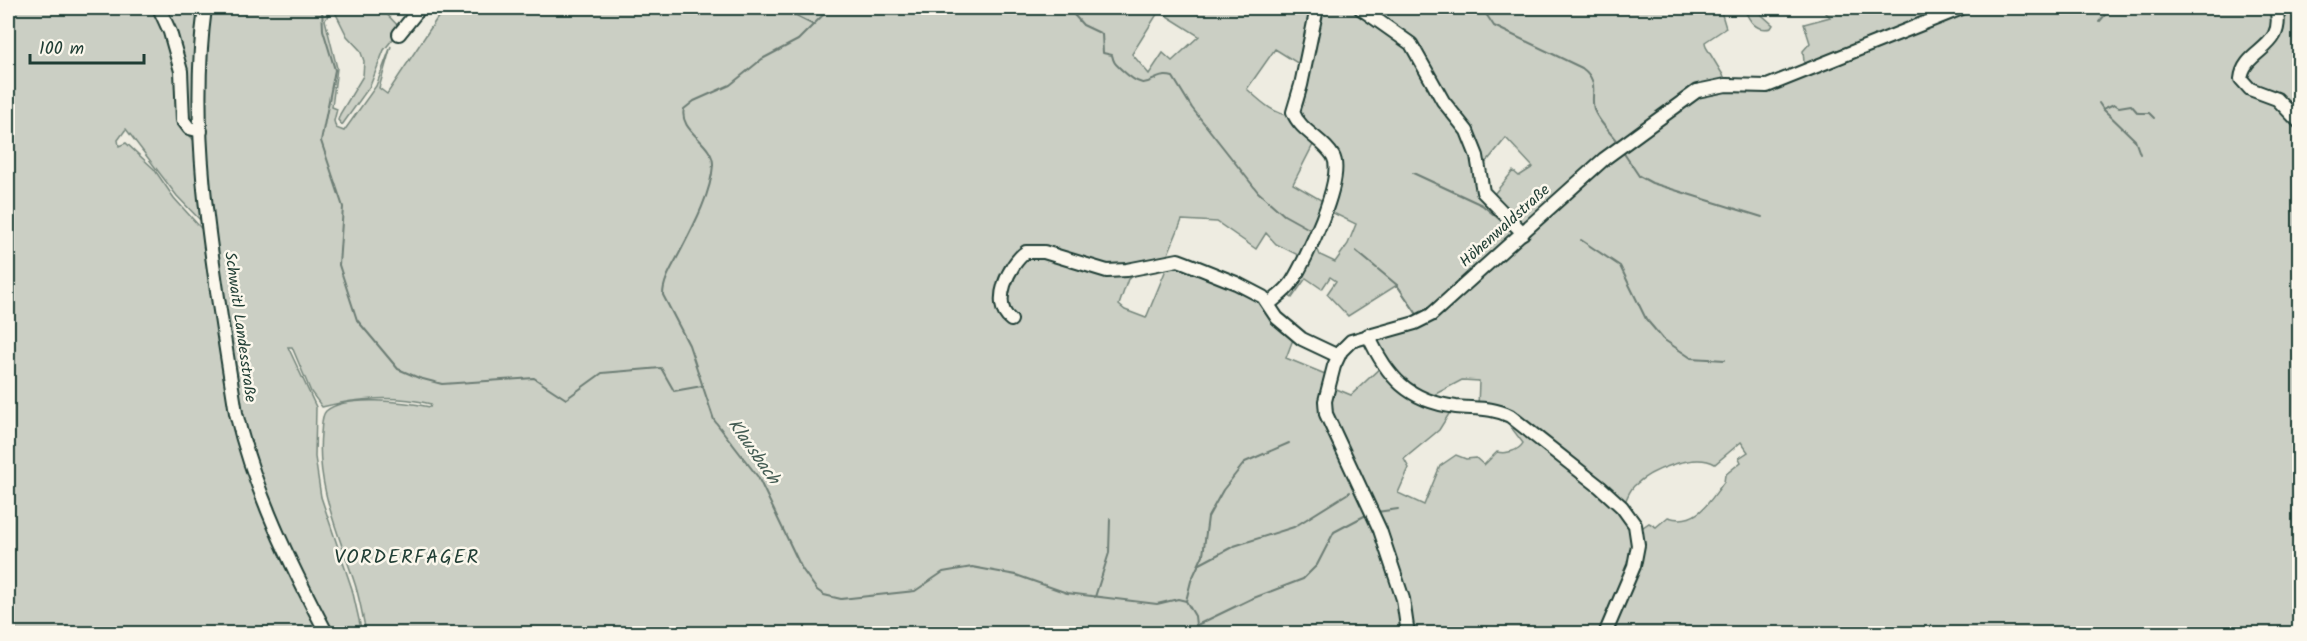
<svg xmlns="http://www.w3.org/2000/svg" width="2307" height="641" viewBox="0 0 2307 641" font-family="Kalam,sans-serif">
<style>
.green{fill:#cbcfc4;stroke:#75867c;stroke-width:1.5;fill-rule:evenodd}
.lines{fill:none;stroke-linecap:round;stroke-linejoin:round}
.stream{stroke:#6c7d74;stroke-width:2}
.minor-casing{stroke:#1f3d34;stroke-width:16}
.minor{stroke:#fbf7ec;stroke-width:12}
.labels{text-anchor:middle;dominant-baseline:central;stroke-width:5;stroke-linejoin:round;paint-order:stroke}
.street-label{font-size:16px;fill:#1f3d34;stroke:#fbf7ec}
.water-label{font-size:18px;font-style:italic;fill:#455d54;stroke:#fbf7ec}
.quarter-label{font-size:20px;letter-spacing:1.5px;fill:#1f3d34;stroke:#fbf7ec}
</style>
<rect width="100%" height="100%" fill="#eeece1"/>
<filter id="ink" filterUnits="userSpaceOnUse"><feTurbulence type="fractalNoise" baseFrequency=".0167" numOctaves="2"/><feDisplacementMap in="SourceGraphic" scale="12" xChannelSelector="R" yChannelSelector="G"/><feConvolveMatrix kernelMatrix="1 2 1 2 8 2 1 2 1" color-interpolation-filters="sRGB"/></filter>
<g filter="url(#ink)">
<g class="green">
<path d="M8,8H155L177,72V120L196,143L203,223L177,196L126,129L118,140L119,146L126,143L154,169L174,198L208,236L232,414L322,633H8Z"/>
<path d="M162,8H201L194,121H189Z"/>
<path d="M209,8H381L401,29L384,50L370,86L342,125L338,120L340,114L363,76L364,61L360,50L347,36L333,8L325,20L337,68L332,107L337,109L334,121L336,128L344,131L376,86L391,46L379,88L387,94L438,17L469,8H1720L1726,28L1705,42L1706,47L1726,80L1746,86L1798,73L1804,62L1803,51L1810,43L1804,24L1830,17L1821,8H2299V633H366C363,617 360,600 355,584C339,534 316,487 321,433C322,426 321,416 326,411C345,394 407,402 430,407L431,404C393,395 359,398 322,407L311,392L292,347H288L316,407L315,457L321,497L352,589L362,633H331C302,574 267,515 249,451C235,403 231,351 224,302C211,204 197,106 209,8ZM1159,11L1199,36L1172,61L1163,53L1149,74L1132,54ZM1275,49L1304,67L1309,75L1303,104L1294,106L1293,115C1276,117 1259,100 1247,89ZM1506,138L1533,167L1519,176L1513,171L1490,199L1479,171ZM1316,139L1336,167L1325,208L1321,200L1293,184ZM1325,209L1356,224L1348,244L1335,262L1320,255L1317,248L1310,245ZM1182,220L1217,222L1256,249L1266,233L1276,244L1304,258L1288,295L1292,298L1306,278L1322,289L1330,277L1336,281L1327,294L1348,316L1397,285L1421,320L1368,335L1384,364L1351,395L1327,385L1330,376L1286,358L1295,334L1263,297L1166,259ZM1141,267H1167L1146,318L1125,310L1119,305L1128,279L1134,276ZM1462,380L1479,381L1478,407L1513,419L1510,426L1523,443C1519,451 1506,454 1497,452L1484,465L1476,458L1466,459L1456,455L1440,466L1424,505L1398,493L1409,468L1404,459L1439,430L1454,406L1426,399ZM1741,442L1748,452L1739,458L1741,462L1725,475L1724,482C1708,503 1697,526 1668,517L1656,527L1649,523L1637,531L1623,507C1626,500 1629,491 1634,486C1650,470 1695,452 1715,464Z"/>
<path d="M1744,8H1754L1773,25L1771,28C1756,32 1749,21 1744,8Z"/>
</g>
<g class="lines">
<g class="stream">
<path d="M322,8L323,30L335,70L321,141L343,207L339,265L357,320L398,369L419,378L442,384L534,378L566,399L602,373L661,368L674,391L702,386"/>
<path d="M791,8L794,15L814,25"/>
<path d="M830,8L798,40L762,59L730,85L694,101L684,109C678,131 714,143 713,165C711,194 693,227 680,252C673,266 663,280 663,295L689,345L714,420L758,477L802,569L817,590L824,595L841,599L915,591L943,572L972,567L1016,575L1067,593L1157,604L1178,599L1186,601L1195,616L1197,634"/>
<path d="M1068,8L1083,25L1102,34L1103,53L1112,55C1114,64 1116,64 1122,70C1152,98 1148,71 1173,77L1192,108L1258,192L1284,215L1311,230"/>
<path d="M1482,8L1494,26L1582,68C1602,83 1588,96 1595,112C1600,123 1611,133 1618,143"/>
<path d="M2099,22L2111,8"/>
<path d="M2099,103L2103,109L2114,104L2119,107L2131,105L2138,113H2149L2154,118"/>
<path d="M2103,109L2135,140L2140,154"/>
<path d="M1623,152L1639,176L1652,183L1762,217"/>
<path d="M1413,173L1482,205L1510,228"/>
<path d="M1581,240L1620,266L1646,319L1663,339L1691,358L1725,360"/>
<path d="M1356,251L1397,285L1418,316"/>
<path d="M1377,512L1398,509"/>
<path d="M1200,564L1234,546L1294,527L1350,492"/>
<path d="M1095,597L1109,553L1110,519"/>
<path d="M1186,601L1191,581L1203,555L1208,517L1223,490L1245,462L1289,443"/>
<path d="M1197,625L1251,599L1303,579L1317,565L1334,532L1368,514"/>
</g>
<g class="minor-casing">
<g id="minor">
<path d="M159,8L170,32L181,71L183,120L189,128L201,131"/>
<path d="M205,8C187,141 216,281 236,413C255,492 289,562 327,634"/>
<path d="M1360,8L1411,44L1443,101L1467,131L1477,156L1483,192L1523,233"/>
<path d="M2276,8C2287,50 2244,48 2241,79L2250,89L2277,99L2300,123"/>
<path d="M399,34L420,8"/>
<path d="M1269,304C1277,297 1286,291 1292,282C1305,261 1346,178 1333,156C1323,139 1300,131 1293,112L1301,85L1317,8"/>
<path d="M1011,320C990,304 1009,264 1026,252H1044L1107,271L1127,270L1178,260L1186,263L1236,283L1263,297L1277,318L1302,339L1338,356"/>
<path d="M1368,335C1387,377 1408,401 1456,407C1476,409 1492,407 1510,416L1600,487L1622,507L1635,525L1638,545L1634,566L1605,634"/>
<path d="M1408,634L1403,599L1380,530L1326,414L1325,401L1334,366L1341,351L1351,341L1415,323L1431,315L1604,159L1697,91L1726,85L1767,86L1962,8"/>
</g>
</g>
<use href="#minor" class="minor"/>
</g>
</g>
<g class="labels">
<g class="street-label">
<text transform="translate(1505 226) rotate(-42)">Höhenwaldstraße</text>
<text transform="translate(240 327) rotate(82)">Schwaitl Landesstraße</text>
</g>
<g class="water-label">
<text transform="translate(753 452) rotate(55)">Klausbach</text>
</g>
<g class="quarter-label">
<text x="407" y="558">VORDERFAGER</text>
</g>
</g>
<rect width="2307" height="641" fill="none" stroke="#fbf7ec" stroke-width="30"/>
<rect x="15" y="15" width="2277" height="611" fill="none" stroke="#1f3d34" stroke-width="2" filter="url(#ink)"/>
<path d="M30 54v9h114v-9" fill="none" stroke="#1f3d34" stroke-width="3"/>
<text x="39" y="54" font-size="18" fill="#1f3d34" stroke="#fbf7ec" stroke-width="4.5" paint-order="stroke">100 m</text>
</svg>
